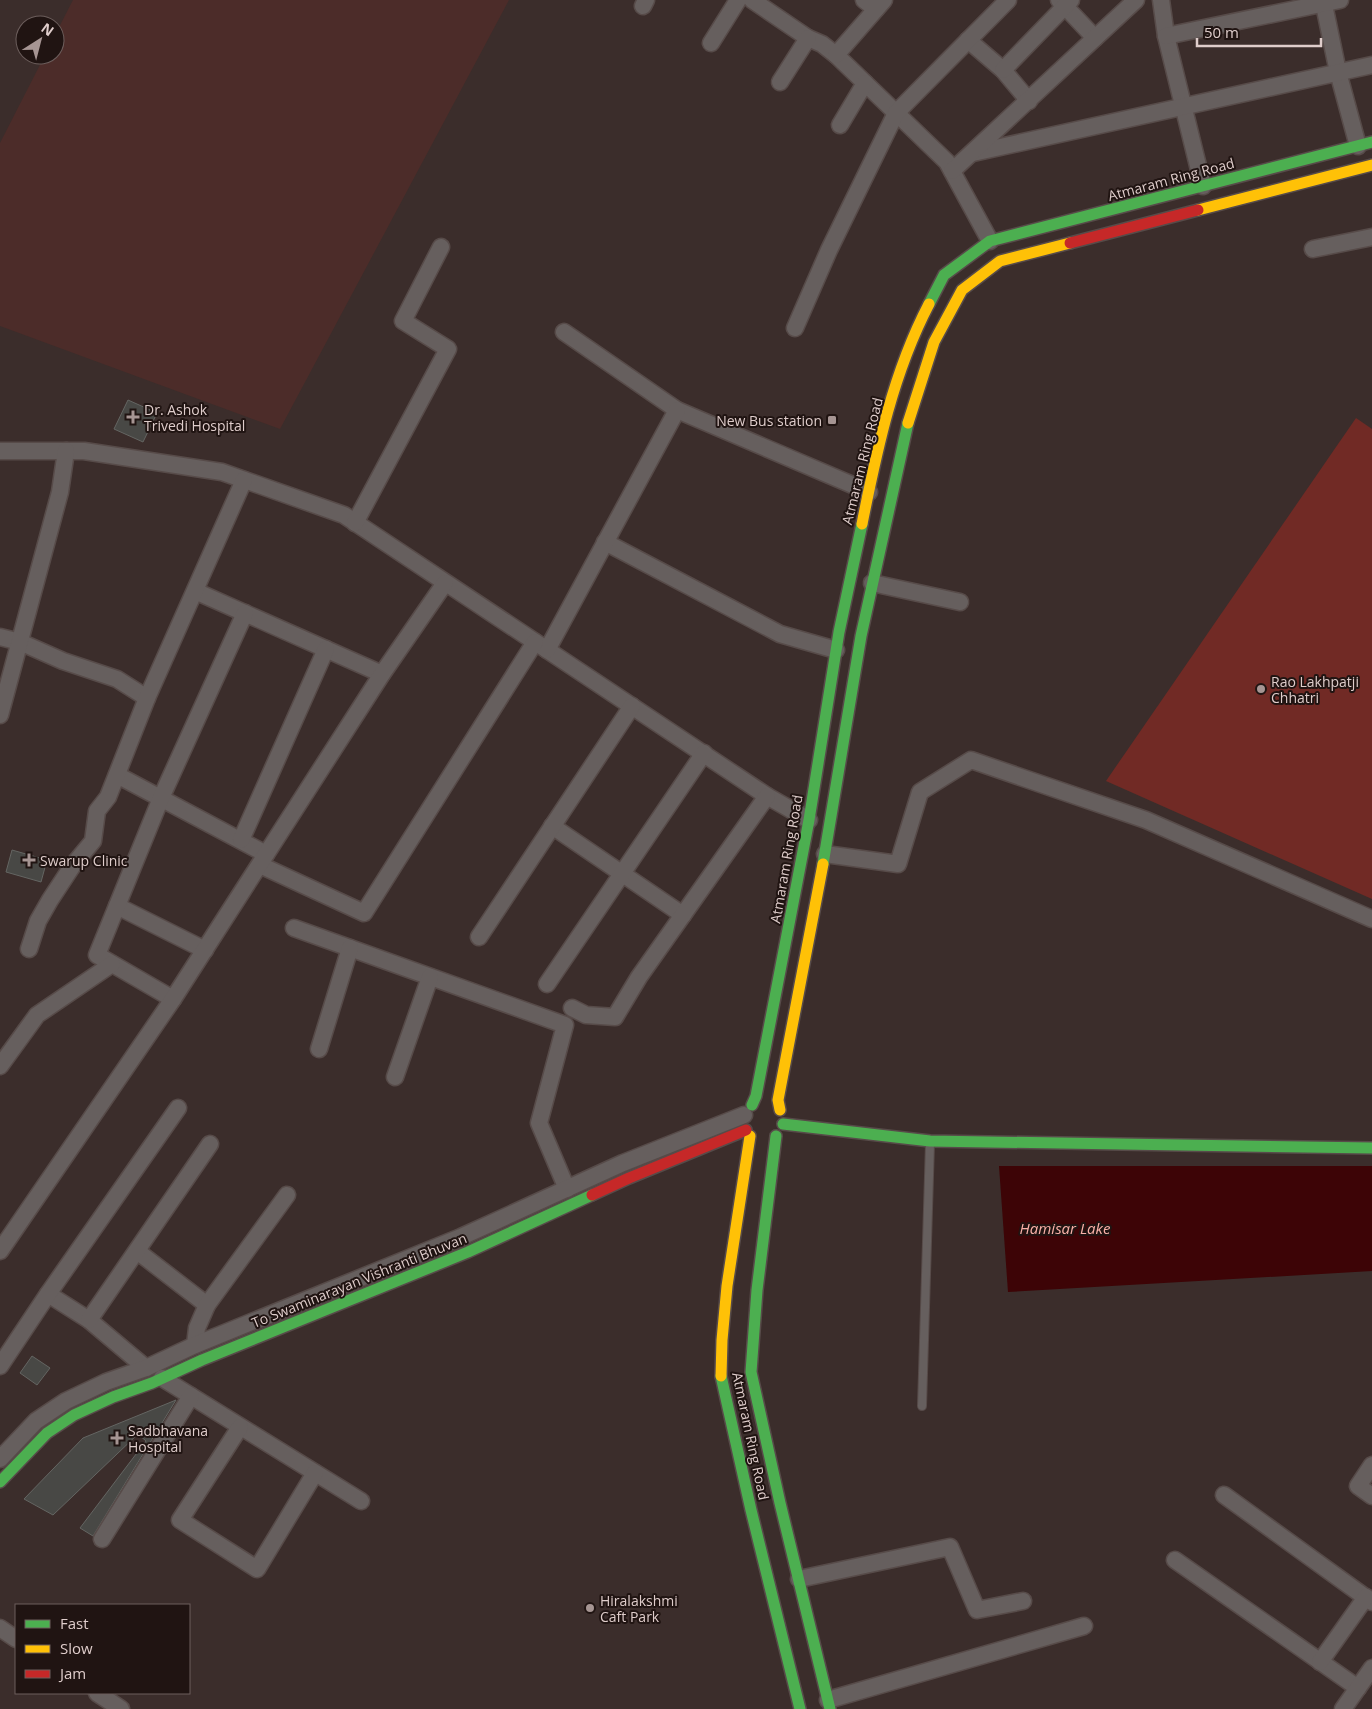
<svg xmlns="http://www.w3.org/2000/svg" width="1372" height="1709" viewBox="0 0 1372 1709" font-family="'Open Sans',sans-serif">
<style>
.built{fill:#4c2c29}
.green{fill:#712a25}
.water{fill:#3d0406}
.building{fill:#484845;stroke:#646562}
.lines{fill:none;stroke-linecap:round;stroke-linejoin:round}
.lane-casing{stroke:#574b49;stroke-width:10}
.street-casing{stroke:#574b49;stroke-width:19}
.fast-casing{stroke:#574b49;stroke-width:14}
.slow-casing{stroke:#574b49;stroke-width:14}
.jam-casing{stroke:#574b49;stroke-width:14}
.lane{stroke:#665f5e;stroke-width:8}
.street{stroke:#665f5e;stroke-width:16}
.fast{stroke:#4caf50;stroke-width:11}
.slow{stroke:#ffc107;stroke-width:11}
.jam{stroke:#c62828;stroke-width:11}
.poi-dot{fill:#a69593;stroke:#201412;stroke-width:2}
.labels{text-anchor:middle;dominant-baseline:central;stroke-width:4;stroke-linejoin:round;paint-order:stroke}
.street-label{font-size:14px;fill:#dfcdcb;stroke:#201412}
.poi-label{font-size:14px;fill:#dfcdcb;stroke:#201412;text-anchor:start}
.water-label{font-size:15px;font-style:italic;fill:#fab1a8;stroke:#201412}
</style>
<rect width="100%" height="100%" fill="#3b2d2b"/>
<path class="built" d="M73,0H509L280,429L0,326V143L45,55H55V35Z"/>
<path class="green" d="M1356,418L1372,429V899L1106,781Z"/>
<path class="water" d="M999,1166H1372V1271L1008,1292Z"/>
<g class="building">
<path d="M128,400L157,413L143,442L114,429Z"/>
<path d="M12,850L47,860L41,882L6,872Z"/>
<path d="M32,1356L50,1368L37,1385L20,1373Z"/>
<path d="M176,1400L93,1536L80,1528L146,1441L138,1434L53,1515L24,1499L83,1438Z"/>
</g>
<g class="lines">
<g class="lane-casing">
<path id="lane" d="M922,1406L930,1143"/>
</g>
<g class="street-casing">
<g id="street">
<path d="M752,0L808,38L822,44L836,55L947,162L990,241"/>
<path d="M864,0L876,9"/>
<path d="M1059,0L1095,38"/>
<path d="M1161,0L1166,36L1203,186"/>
<path d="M1323,0L1338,72L1358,146"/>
<path d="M643,6L646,0"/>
<path d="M1166,36L1340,0"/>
<path d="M968,40L1003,70L1029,101"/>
<path d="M711,43L738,0"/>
<path d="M836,55L884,0"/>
<path d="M1003,70L1071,0"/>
<path d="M780,82L808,38"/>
<path d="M840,125L865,83"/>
<path d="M973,153L1372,65"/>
<path d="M952,171L1136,0"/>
<path d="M1313,249L1372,237"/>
<path d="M795,328L829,250L896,113L1008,0"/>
<path d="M564,332L677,410L869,492"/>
<path d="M0,451H84L222,472L344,515L767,796L809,820"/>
<path d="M355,523L448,349L403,321L441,247"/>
<path d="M605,542L780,634L836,650"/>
<path d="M872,583L960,602"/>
<path d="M195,591L382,674"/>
<path d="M0,637L20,642L63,661L117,679L147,698"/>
<path d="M547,650L677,410"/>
<path d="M0,715L60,492L66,451"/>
<path d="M117,775L266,854"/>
<path d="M552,826L683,915"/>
<path d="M241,840L326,649"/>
<path d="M825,854L898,864L920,792L971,760L1146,820L1372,919"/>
<path d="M260,865L364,913L535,642"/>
<path d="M117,906L205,950"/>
<path d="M294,928L565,1025L539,1123L567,1189"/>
<path d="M479,937L632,706"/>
<path d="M29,949L38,921L50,900L73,865L93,841L97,811L108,797L147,698L244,480"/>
<path d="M547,984L704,753"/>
<path d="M173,999L97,955L161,798L245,613"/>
<path d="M572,1008L586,1015L615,1017L639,977L767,796"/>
<path d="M319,1049L350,948"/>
<path d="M0,1066L37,1015L112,964"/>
<path d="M395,1077L430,977"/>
<path d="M0,1251L173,999L382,674L445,583"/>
<path d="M137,1251L207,1305"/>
<path d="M48,1294L89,1320L146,1368"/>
<path d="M89,1320L210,1144"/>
<path d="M195,1345L197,1328L207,1305L287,1195"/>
<path d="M0,1366L48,1294L178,1108"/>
<path d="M162,1378L361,1501"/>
<path d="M240,1427L180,1520L257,1569L315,1473"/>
<path d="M0,1459L36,1421L66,1401L106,1382L146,1368L195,1345L461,1237L623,1163L744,1115"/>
<path d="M1372,1465L1358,1486L1372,1496"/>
<path d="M1224,1495L1372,1602"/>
<path d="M102,1539L191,1396"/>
<path d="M1175,1560L1358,1688"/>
<path d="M799,1579L950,1547L977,1610L1023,1601"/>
<path d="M0,1628L16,1639"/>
<path d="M1320,1662L1366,1597"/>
<path d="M97,1693L121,1709"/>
<path d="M828,1700L1084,1626"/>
<path d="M1343,1709L1372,1668"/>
</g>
</g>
<g class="fast-casing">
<g id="fast">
<path d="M929,304L944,275L990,241L1372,142"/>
<path d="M823,864L861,636L908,423"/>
<path d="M752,1105L756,1096L809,820L839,632L862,524"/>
<path d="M783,1124L930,1141L1372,1148"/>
<path d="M776,1136L757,1290L751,1372L780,1503L830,1709"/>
<path d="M721,1376L751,1510L800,1709"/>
<path d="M0,1482L47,1433L74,1415L113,1397L152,1383L202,1360L468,1252L592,1195"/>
</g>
</g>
<g class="slow-casing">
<g id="slow">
<path d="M1198,210L1372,165"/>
<path d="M908,423L934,342L962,290L1000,261L1070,243"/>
<path d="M862,524C877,449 893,373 929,304"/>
<path d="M780,1110L778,1100L823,864"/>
<path d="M721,1376L722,1340L727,1286L750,1136"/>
</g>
</g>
<g class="jam-casing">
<g id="jam">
<path d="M1070,243L1198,210"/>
<path d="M592,1195L629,1178L746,1130"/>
</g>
</g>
<use href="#lane" class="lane"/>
<use href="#street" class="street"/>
<use href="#fast" class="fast"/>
<use href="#slow" class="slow"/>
<use href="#jam" class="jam"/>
</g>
<g class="poi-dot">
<path d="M130.5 409.5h5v5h5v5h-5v5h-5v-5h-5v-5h5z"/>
<rect x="827" y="415" width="10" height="10" rx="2.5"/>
<circle cx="1261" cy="689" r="5"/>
<path d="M26.5 852.5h5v5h5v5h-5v5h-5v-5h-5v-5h5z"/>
<path d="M114.5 1430.5h5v5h5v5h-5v5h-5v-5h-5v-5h5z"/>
<circle cx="590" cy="1608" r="5"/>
</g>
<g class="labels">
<g class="street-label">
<text transform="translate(1171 179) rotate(-15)">Atmaram Ring Road</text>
<text transform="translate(862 461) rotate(-76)">Atmaram Ring Road</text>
<text transform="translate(786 859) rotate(-80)">Atmaram Ring Road</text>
<text transform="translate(359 1280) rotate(-22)">To Swaminarayan Vishranti Bhuvan</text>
<text transform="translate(751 1436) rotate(78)">Atmaram Ring Road</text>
</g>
<g class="poi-label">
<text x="144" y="409">Dr. Ashok<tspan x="144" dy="16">Trivedi Hospital</tspan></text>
<text x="822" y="420" text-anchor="end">New Bus station</text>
<text x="1271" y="681">Rao Lakhpatji<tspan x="1271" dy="16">Chhatri</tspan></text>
<text x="40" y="860">Swarup Clinic</text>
<text x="128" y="1430">Sadbhavana<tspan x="128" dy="16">Hospital</tspan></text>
<text x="600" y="1600">Hiralakshmi<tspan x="600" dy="16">Caft Park</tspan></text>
</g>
<g class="water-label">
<text x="1065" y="1228">Hamisar Lake</text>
</g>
</g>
<rect x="15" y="1604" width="175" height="90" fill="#201412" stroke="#6c5e5c"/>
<rect x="25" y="1620" width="25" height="8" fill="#4caf50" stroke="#6c5e5c"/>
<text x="60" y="1629" font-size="15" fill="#dfcdcb">Fast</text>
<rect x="25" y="1645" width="25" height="8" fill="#ffc107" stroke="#6c5e5c"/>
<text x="60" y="1654" font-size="15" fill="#dfcdcb">Slow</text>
<rect x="25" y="1670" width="25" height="8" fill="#c62828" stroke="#6c5e5c"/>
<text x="60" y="1679" font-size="15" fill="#dfcdcb">Jam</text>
<g transform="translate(40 40) rotate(36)"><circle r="24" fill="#201412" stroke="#6c5e5c"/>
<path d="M0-4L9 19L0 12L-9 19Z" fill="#a69593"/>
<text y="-8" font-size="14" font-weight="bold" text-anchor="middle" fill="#dfcdcb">N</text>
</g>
<path d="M1197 38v8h124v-8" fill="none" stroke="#dfcdcb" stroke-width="2.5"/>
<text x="1204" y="38" font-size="15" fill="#dfcdcb" stroke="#201412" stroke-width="4" paint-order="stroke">50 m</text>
</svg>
